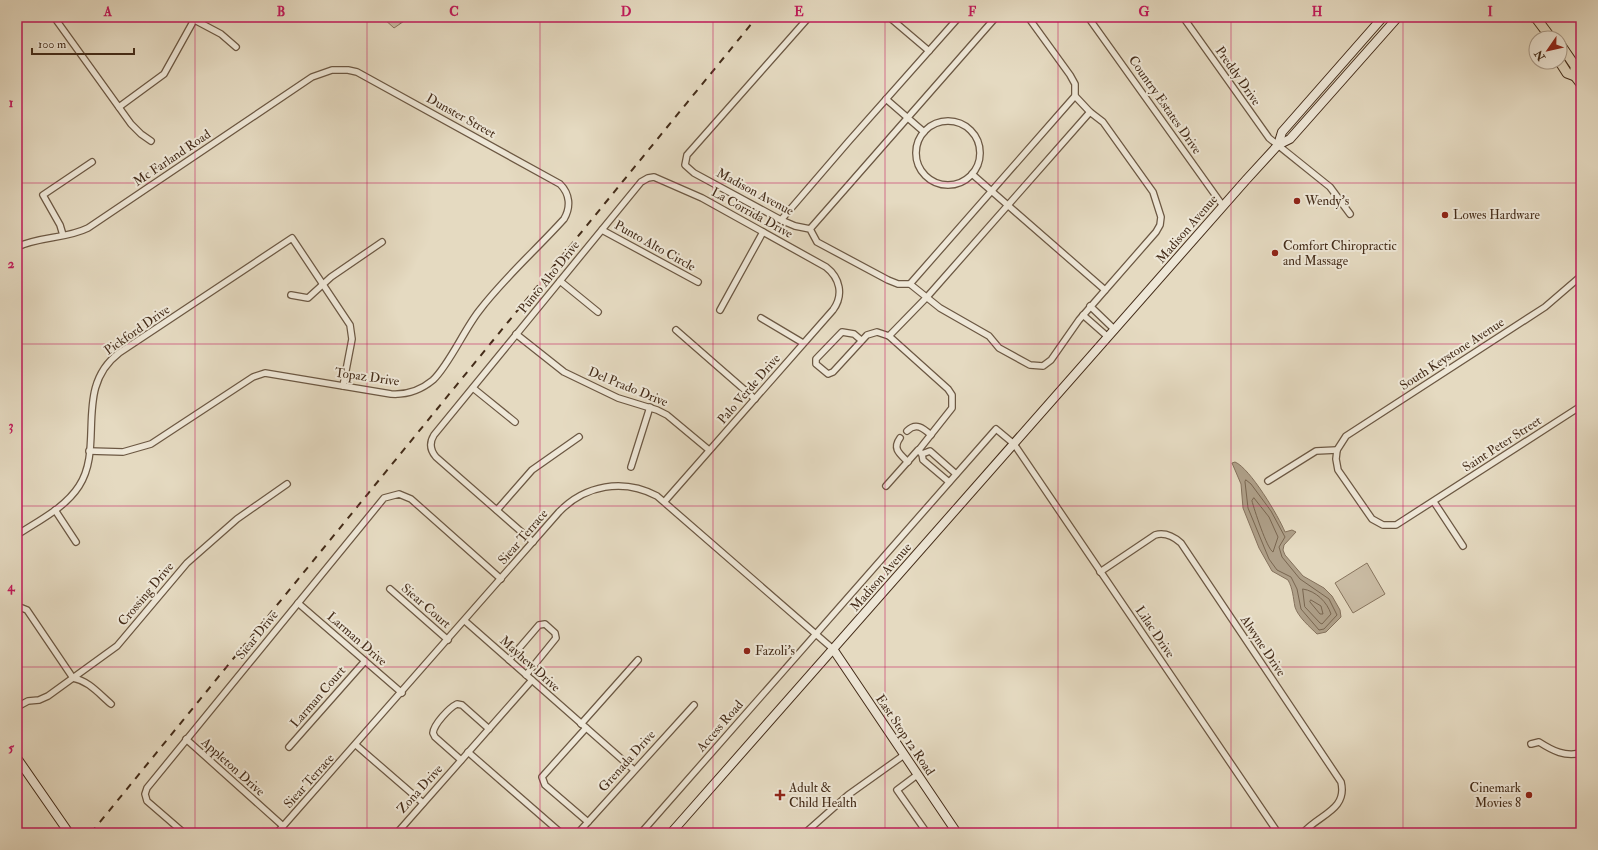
<svg xmlns="http://www.w3.org/2000/svg" width="1598" height="850" viewBox="0 0 1598 850" font-family="'IM FELL Double Pica',serif">
<style>
.grass{fill:#cabca4;stroke:#87745e}
.forest{fill:url(#forest-firs);stroke:#87745e}
.water{fill:#ae9f88;stroke:#84715c}
.lines{fill:none;stroke-linecap:round;stroke-linejoin:round}
.shore{stroke:#796650;stroke-width:1}
.street-casing{stroke:#6c5843;stroke-width:8}
.secondary-casing{stroke:#442c19;stroke-width:10}
.primary-casing{stroke:#442c19;stroke-width:11}
.street{stroke:#eee7d7;stroke-width:5.5}
.secondary{stroke:#eee7d7;stroke-width:8}
.primary{stroke:#e5dac1;stroke-width:9}
.rail{stroke:#442c19;stroke-width:2;stroke-dasharray:7 7;stroke-linecap:butt}
.grid{fill:none;stroke:#c2185b;stroke-width:1;stroke-opacity:0.55}
.poi-dot{fill:#8f2418;stroke:#eee7d7;stroke-width:1.5}
.labels{text-anchor:middle;dominant-baseline:central;stroke-width:4;stroke-linejoin:round;paint-order:stroke}
.street-label{font-size:13px;fill:#442c19;stroke:#eee7d7}
.poi-label{font-size:13px;fill:#442c19;stroke:#eee7d7;text-anchor:start}
.neatline{fill:none;stroke:#c2185b;stroke-width:1.5}
.grid-label{font-size:13px;text-anchor:middle;font-weight:bold;fill:#c2185b}
</style>
<defs>
<pattern id="forest-firs" width="22" height="20" patternUnits="userSpaceOnUse"><rect width="22" height="20" fill="#cabca4"/><path d="M5 1l3.5 6h-7zM16 11l3.5 6h-7z" fill="#a69985"/></pattern>
</defs>
<rect width="100%" height="100%" fill="#e5dac1"/>
<filter id="stains"><feTurbulence type="fractalNoise" baseFrequency=".005" numOctaves="4"/><feColorMatrix values="0 0 0 0 .2 0 0 0 0 .09 0 0 0 0 .02 0 0 0 .5 -.17"/></filter>
<radialGradient id="worn" r=".72"><stop offset=".6" stop-color="#630" stop-opacity="0"/><stop offset="1" stop-color="#630" stop-opacity=".3"/></radialGradient>
<path class="grass" d="M1367,563L1385,594L1353,613L1335,583Z"/>
<path class="forest" d="M382,17H410L394,28Z"/>
<path class="water" d="M1235,462C1250,468 1279,517 1285,532L1292,530L1296,532L1284,545L1283,550L1285,555L1303,576L1324,588L1332,596L1340,610L1341,617L1326,632L1317,634C1310,627 1298,617 1295,607C1293,597 1293,589 1288,580L1272,571L1259,548L1243,508L1241,484L1232,463Z"/>
<g class="lines">
<g class="shore">
<path d="M1246,480L1251,484L1271,511L1285,537L1279,547L1282,557L1300,579L1329,599L1337,615L1324,629L1319,630L1301,609L1297,589L1291,577L1277,570L1269,559L1248,508L1245,482Z"/>
<path d="M1254,498L1269,517L1278,537L1273,552C1267,549 1254,509 1252,501Z"/>
<path d="M1303,589C1316,591 1327,602 1331,614L1322,624L1320,623L1305,607Z"/>
<path d="M1311,600L1321,606L1323,614H1320L1310,602Z"/>
</g>
<g class="street-casing">
<g id="street">
<path d="M54,17L131,124L141,134L151,141"/>
<path d="M189,17L221,34L236,47"/>
<path d="M809,17L687,155L685,165L694,173L781,220L795,226L810,229L817,242L888,280L898,284H910L940,308L989,336L999,348L1030,365L1043,366L1051,360L1079,320L1156,232L1160,225L1161,217L1153,192L1103,122L1090,112L1075,96V84L1070,75L1028,17"/>
<path d="M889,17L929,51"/>
<path d="M1088,17L1223,206"/>
<path d="M1183,17L1269,138L1330,187L1350,214"/>
<path d="M886,99L924,132"/>
<path d="M119,107L164,74L194,20"/>
<circle cx="948" cy="153" r="32"/>
<path d="M972,174L1105,290"/>
<path d="M781,220L849,141L959,17"/>
<path d="M810,229L996,17"/>
<path d="M602,230L698,282"/>
<path d="M63,235L60,225L43,195L92,162"/>
<path d="M17,247C41,236 66,239 88,228L312,77L332,70H348L357,72L560,184C570,194 571,207 564,219C536,250 504,278 479,311C464,330 449,365 433,380C421,390 406,395 391,394L265,373L253,377L151,444L123,452L89,451"/>
<path d="M1581,276L1545,307L1346,436L1337,450L1336,459L1338,470L1372,519L1383,525H1396L1581,406"/>
<path d="M560,281L598,312"/>
<path d="M910,284L1075,96"/>
<path d="M291,295L308,298L331,277L382,242"/>
<path d="M1090,306L1115,330"/>
<path d="M720,310L763,232"/>
<path d="M1083,315L1108,337"/>
<path d="M761,318L803,343"/>
<path d="M676,330L755,399"/>
<path d="M516,334L564,372L618,398L657,410L667,415L709,450"/>
<path d="M861,340L854,334L842,332L816,359V364L828,374L833,372L867,335L877,332L889,336"/>
<path d="M473,388L515,422"/>
<path d="M907,431C916,422 923,428 931,435"/>
<path d="M900,438C892,449 900,454 908,462"/>
<path d="M918,451L952,408V395L948,389L889,336L927,297L1090,112"/>
<path d="M922,454L923,460L949,482"/>
<path d="M631,467L650,407"/>
<path d="M1268,481L1316,451L1337,450"/>
<path d="M886,486L918,450L922,454L930,451L956,474"/>
<path d="M1434,502L1463,546"/>
<path d="M55,510L76,542"/>
<path d="M497,510L532,470L579,437"/>
<path d="M17,535C38,521 65,508 79,486C105,446 73,388 119,353L292,238L350,325L352,339L343,386"/>
<path d="M533,542L436,457C430,450 429,443 434,435L641,182L648,178L654,177L702,198L826,267C840,278 844,295 833,310L665,501"/>
<path d="M1100,572L1155,535C1165,532 1173,536 1181,543L1341,782C1348,810 1318,815 1303,833"/>
<path d="M390,589L448,640"/>
<path d="M298,603L402,693"/>
<path d="M17,606L27,610L73,678C89,681 99,694 111,704"/>
<path d="M465,621L634,770"/>
<path d="M509,660L539,625L545,624L555,633L556,638L526,675"/>
<path d="M17,707L28,701L39,700L48,696L117,646L187,563L237,519L287,484"/>
<path d="M581,724L638,660"/>
<path d="M586,728L542,777L545,785L588,822"/>
<path d="M186,739L283,826"/>
<path d="M1531,744L1539,742C1553,751 1565,757 1581,753"/>
<path d="M356,745L423,803"/>
<path d="M289,747L365,661"/>
<path d="M468,752L561,833"/>
<path d="M461,760L435,737L433,733C434,724 449,708 457,704L462,705L489,729"/>
<path d="M917,775L897,790L927,833"/>
<path d="M184,833L147,801L145,794L147,788L384,498L399,494L411,499L501,579"/>
<path d="M277,833L559,512C585,485 623,478 657,496L833,649"/>
<path d="M397,833L532,680"/>
<path d="M578,833L694,705"/>
<path d="M641,833L996,429L1014,444L1278,833"/>
<path d="M805,833L848,795L904,755"/>
</g>
</g>
<g class="secondary-casing">
<g id="secondary">
<path d="M1278,145L1282,132L1383,17"/>
<path d="M833,649L957,833"/>
<path d="M17,758L69,833"/>
<path d="M671,833L1246,180L1278,145L1290,139L1398,17"/>
</g>
</g>
<g class="primary-casing">
<g id="primary">
<path d="M1533,17L1536,18L1551,38"/>
<path d="M1560,44L1575,66V76L1581,84"/>
<path d="M1560,62L1567,73L1575,76"/>
</g>
</g>
<use href="#street" class="street"/>
<use href="#secondary" class="secondary"/>
<use href="#primary" class="primary"/>
<path class="rail" d="M91,833L757,17"/>
</g>
<path class="grid" d="M195,17V833M367,17V833M540,17V833M713,17V833M885,17V833M1058,17V833M1231,17V833M1403,17V833M17,183H1581M17,344H1581M17,506H1581M17,667H1581"/>
<g class="poi-dot">
<circle cx="1297" cy="201" r="4"/>
<circle cx="1445" cy="215" r="4"/>
<circle cx="1275" cy="253" r="4"/>
<circle cx="747" cy="651" r="4"/>
<path d="M778 789h4v4h4v4h-4v4h-4v-4h-4v-4h4z"/>
<circle cx="1529" cy="795" r="4"/>
</g>
<g class="labels">
<g class="street-label">
<text transform="translate(1238 76) rotate(55)">Preddy Drive</text>
<text transform="translate(1165 105) rotate(55)">Country Estates Drive</text>
<text transform="translate(461 116) rotate(29)">Dunster Street</text>
<text transform="translate(172 158) rotate(-34)">Mc Farland Road</text>
<text transform="translate(755 192) rotate(28)">Madison Avenue</text>
<text transform="translate(752 213) rotate(29)">La Corrida Drive</text>
<text transform="translate(1187 229) rotate(-49)">Madison Avenue</text>
<text transform="translate(655 246) rotate(29)">Punto Alto Circle</text>
<text transform="translate(549 277) rotate(-51)">Punto Alto Drive</text>
<text transform="translate(137 330) rotate(-35)">Pickford Drive</text>
<text transform="translate(1452 354) rotate(-33)">South Keystone Avenue</text>
<text transform="translate(367 377) rotate(8)">Topaz Drive</text>
<text transform="translate(628 387) rotate(22)">Del Prado Drive</text>
<text transform="translate(749 389) rotate(-49)">Palo Verde Drive</text>
<text transform="translate(1502 444) rotate(-33)">Saint Peter Street</text>
<text transform="translate(523 537) rotate(-49)">Siear Terrace</text>
<text transform="translate(881 577) rotate(-49)">Madison Avenue</text>
<text transform="translate(146 594) rotate(-50)">Crossing Drive</text>
<text transform="translate(426 606) rotate(41)">Siear Court</text>
<text transform="translate(1155 632) rotate(56)">Lilac Drive</text>
<text transform="translate(257 635) rotate(-51)">Siear Drive</text>
<text transform="translate(357 639) rotate(41)">Larman Drive</text>
<text transform="translate(1263 646) rotate(56)">Alwyne Drive</text>
<text transform="translate(530 664) rotate(42)">Mayhew Drive</text>
<text transform="translate(318 697) rotate(-49)">Larman Court</text>
<text transform="translate(720 726) rotate(-49)">Access Road</text>
<text transform="translate(905 735) rotate(56)">East Stop 12 Road</text>
<text transform="translate(627 761) rotate(-48)">Grenada Drive</text>
<text transform="translate(233 767) rotate(42)">Appleton Drive</text>
<text transform="translate(309 781) rotate(-48)">Siear Terrace</text>
<text transform="translate(420 789) rotate(-48)">Zona Drive</text>
</g>
<g class="poi-label">
<text x="1305" y="201">Wendy's</text>
<text x="1453" y="215">Lowes Hardware</text>
<text x="1283" y="246">Comfort Chiropractic<tspan x="1283" dy="15">and Massage</tspan></text>
<text x="755" y="651">Fazoli's</text>
<text x="789" y="788">Adult &amp;<tspan x="789" dy="15">Child Health</tspan></text>
<text x="1521" y="788" text-anchor="end">Cinemark<tspan x="1521" dy="15">Movies 8</tspan></text>
</g>
</g>
<rect width="1598" height="850" fill="none" stroke="#e5dac1" stroke-width="44"/>
<g transform="translate(1548 50) rotate(236)"><circle r="19" fill="#eee7d7" stroke="#aa9c8b"/>
<path d="M0-3L7 15L0 10L-7 15Z" fill="#8f2418"/>
<text y="-6" font-size="11" font-weight="bold" text-anchor="middle" fill="#442c19">N</text>
</g>
<path d="M32 48v6h102v-6" fill="none" stroke="#442c19" stroke-width="2"/>
<text x="38" y="48" font-size="12" fill="#442c19" stroke="#eee7d7" stroke-width="3" paint-order="stroke">100 m</text>
<rect x="22" y="22" width="1554" height="806" class="neatline"/>
<g class="grid-label">
<text x="108" y="16">A</text>
<text x="281" y="16">B</text>
<text x="454" y="16">C</text>
<text x="626" y="16">D</text>
<text x="799" y="16">E</text>
<text x="972" y="16">F</text>
<text x="1144" y="16">G</text>
<text x="1317" y="16">H</text>
<text x="1490" y="16">I</text>
<text x="11" y="107">1</text>
<text x="11" y="268">2</text>
<text x="11" y="430">3</text>
<text x="11" y="591">4</text>
<text x="11" y="752">5</text>
</g>
<rect width="100%" height="100%" filter="url(#stains)"/>
<rect width="100%" height="100%" fill="url(#worn)"/>
</svg>
